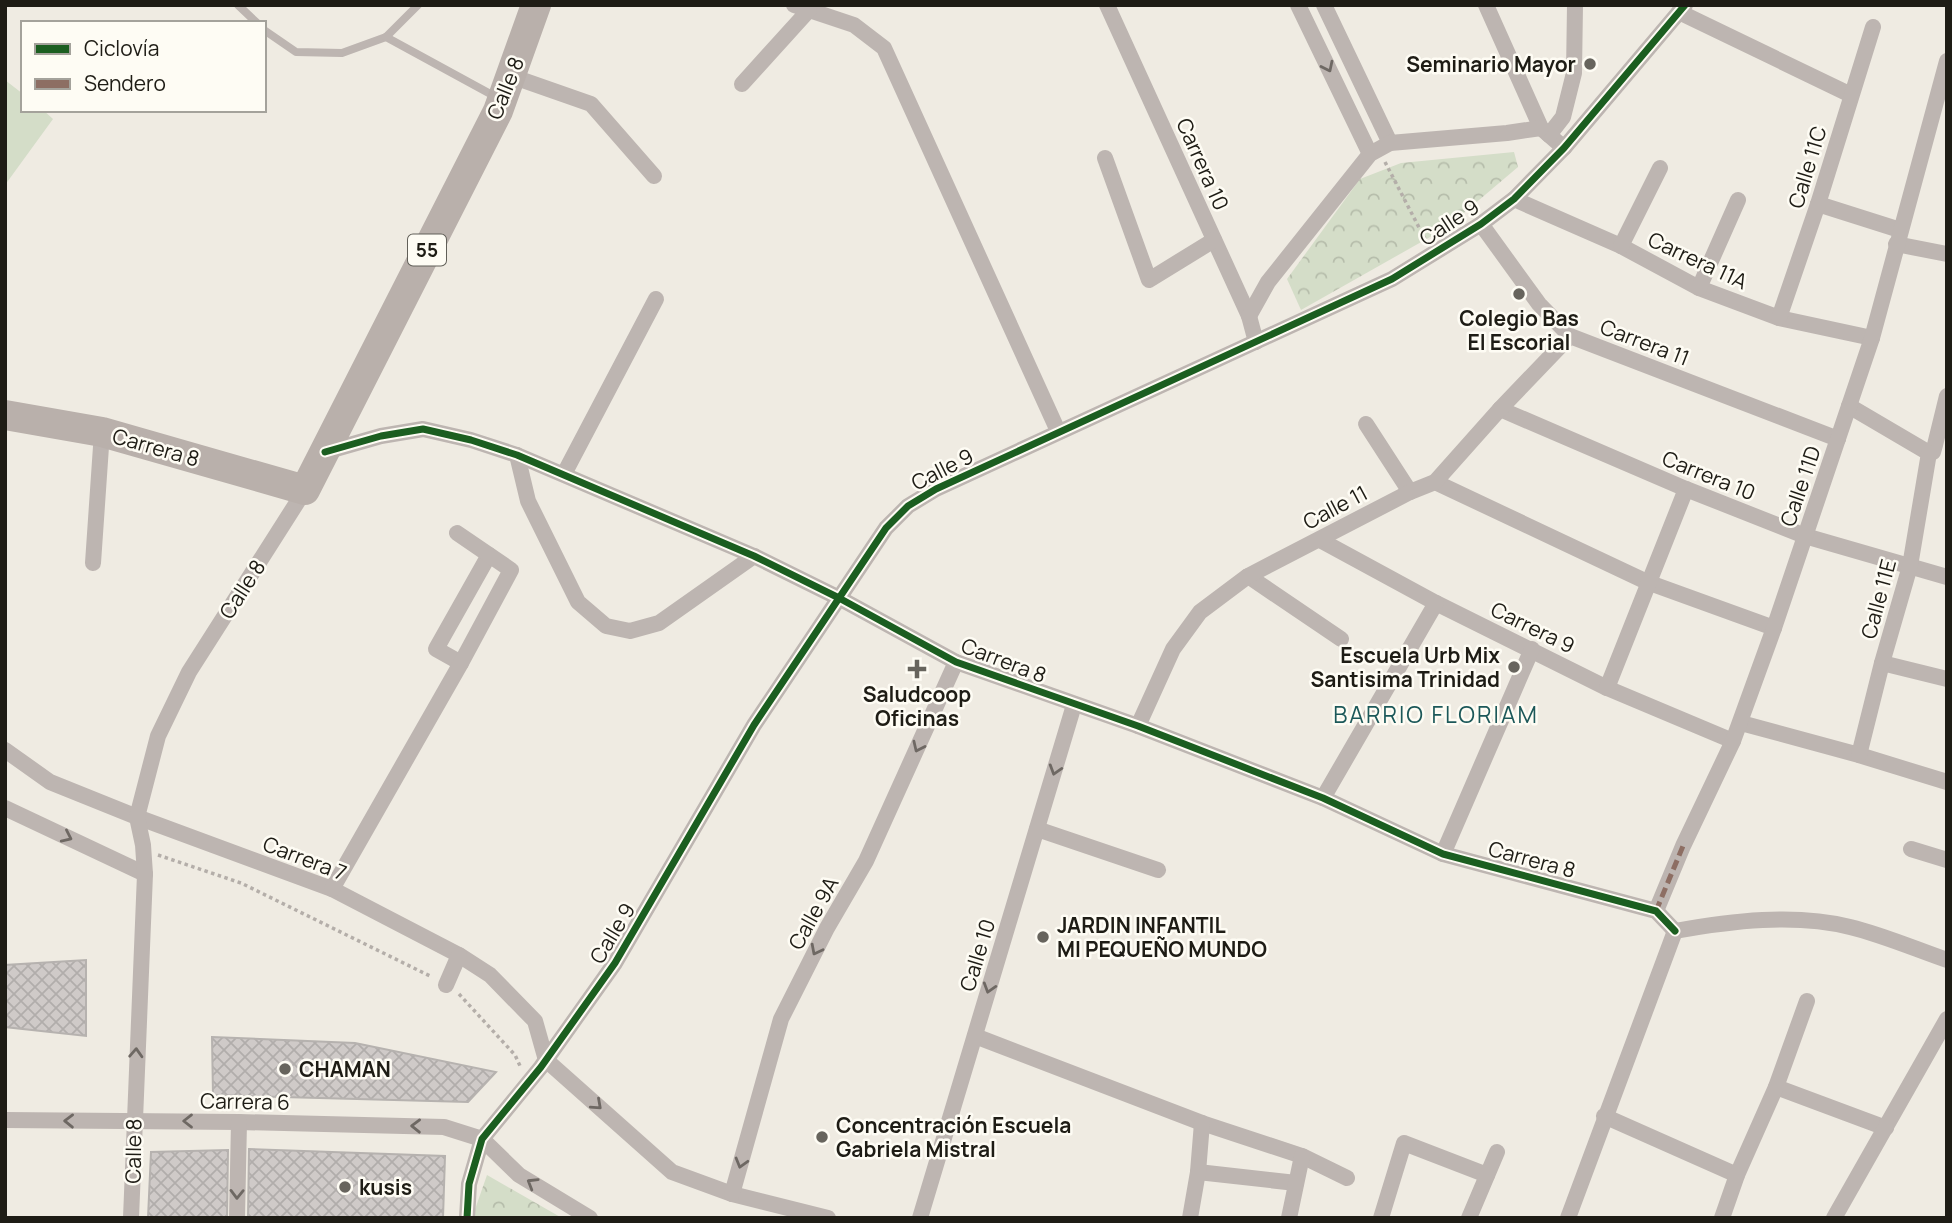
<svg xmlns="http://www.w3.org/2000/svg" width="1952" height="1223" viewBox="0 0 1952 1223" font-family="Manrope,sans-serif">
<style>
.park{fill:url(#park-crowns)}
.pitch{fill:#d4ddc8}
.building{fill:url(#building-cross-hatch);stroke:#b6b2af;stroke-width:2}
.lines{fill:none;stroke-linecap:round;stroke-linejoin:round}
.path{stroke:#b4aea9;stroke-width:3.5;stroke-dasharray:3.5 3.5;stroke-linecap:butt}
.lane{stroke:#bdb5b1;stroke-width:8}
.street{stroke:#bdb5b1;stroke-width:16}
.highway{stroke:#b9b0ab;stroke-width:30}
.quiet{stroke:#8d6e63;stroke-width:5;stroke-dasharray:10 5;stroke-linecap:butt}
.cycleway-casing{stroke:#fefcf4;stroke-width:11}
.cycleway{stroke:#1b5e20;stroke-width:7}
.oneway{stroke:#6e6863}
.poi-dot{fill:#67645d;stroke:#fefcf4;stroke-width:2.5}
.labels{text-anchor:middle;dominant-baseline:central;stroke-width:5;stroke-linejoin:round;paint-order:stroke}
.shield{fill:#fefcf4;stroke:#615f58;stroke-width:2}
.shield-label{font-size:19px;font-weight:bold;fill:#1e1c15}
.poi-label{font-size:21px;font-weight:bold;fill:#1e1c15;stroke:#fefcf4;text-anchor:start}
.street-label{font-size:21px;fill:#1e1c15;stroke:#fefcf4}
.neighbourhood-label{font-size:23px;letter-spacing:2px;fill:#1c5859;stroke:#fefcf4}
</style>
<defs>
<pattern id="park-crowns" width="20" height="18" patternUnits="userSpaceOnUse" patternTransform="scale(1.75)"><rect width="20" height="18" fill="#d4ddc8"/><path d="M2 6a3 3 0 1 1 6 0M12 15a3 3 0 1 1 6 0" fill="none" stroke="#b6bdab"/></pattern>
<pattern id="building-cross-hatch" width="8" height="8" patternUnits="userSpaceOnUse" patternTransform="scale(1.75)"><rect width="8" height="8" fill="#cfcac8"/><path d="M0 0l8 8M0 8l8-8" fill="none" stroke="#b1adab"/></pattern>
</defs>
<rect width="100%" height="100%" fill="#efebe2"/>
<g class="park">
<path d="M1514,152L1518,167L1446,228L1301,310L1287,279L1360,179L1401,163Z"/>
<path d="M487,1175L562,1218H472Z"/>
</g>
<path class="pitch" d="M5,80L23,94V110H43L53,119L5,185Z"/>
<g class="building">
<path d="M86,960V1036L5,1027V965Z"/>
<path d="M212,1037L355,1043L496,1072L468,1102L213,1095Z"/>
<path d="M249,1149L445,1156L443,1218H248Z"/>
<path d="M228,1150L227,1218H148L151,1152Z"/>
</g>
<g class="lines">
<g class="path">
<path d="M1385,162L1425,239"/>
<path d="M158,855L241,883L432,977"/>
<path d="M459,994L515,1055L521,1068"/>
</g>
<g class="lane">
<path d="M238,5L257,23"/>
<path d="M264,30L296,52L342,53L386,37L418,5"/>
<path d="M386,37L496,97"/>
</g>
<g class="street">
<path d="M794,5L854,25L884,48L1058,431"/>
<path d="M1107,5L1249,316L1256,342"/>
<path d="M1298,5L1370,154"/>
<path d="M1324,5L1390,143"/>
<path d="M1486,5L1541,128L1564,148"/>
<path d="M1679,12L1851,95"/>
<path d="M511,76L591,104L654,176"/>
<path d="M742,84L809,10"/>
<path d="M1549,135L1563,117L1574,73L1575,5"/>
<path d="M1105,158L1149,280L1214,240"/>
<path d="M1514,199L1621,246L1699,288L1779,318L1872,338"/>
<path d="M1818,204L1900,230"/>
<path d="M1481,224L1539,304L1570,336L1838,439"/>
<path d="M1896,244L1947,254"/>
<path d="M1621,246L1660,168"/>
<path d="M1699,288L1738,200"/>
<path d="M1249,316L1268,282L1370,154L1390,143L1507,133L1541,128"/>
<path d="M1779,318L1818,204L1873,27"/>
<path d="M1849,406L1929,453L1933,452L1935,445L1947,396"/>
<path d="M1500,409L1686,489L1805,536L1947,577"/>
<path d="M1366,424L1410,492"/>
<path d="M325,452L381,436L423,429L471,440L517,455L754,556L839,598L956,662L1138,726L1323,798L1443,854L1656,911L1675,931"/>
<path d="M517,455L528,501L578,602L606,626L630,631L659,623L754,556"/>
<path d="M564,474L656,299"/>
<path d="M1435,482L1647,582L1774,628"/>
<path d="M1320,540L1436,603L1607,688L1733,741"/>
<path d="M93,563L102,432"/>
<path d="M1248,576L1341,639"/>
<path d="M461,663L436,649L489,555"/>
<path d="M1882,663L1947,679"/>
<path d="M1607,688L1686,489"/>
<path d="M1741,723L1859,755L1947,782"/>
<path d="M1138,726L1173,649L1200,612L1248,576L1410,492L1435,482L1500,409L1570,336"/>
<path d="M5,750L50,782L137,817L332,889L459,955L490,975L535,1021L546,1060L672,1172L732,1194L828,1218"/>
<path d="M1859,755L1882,663L1910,566L1929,453"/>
<path d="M1323,798L1436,603"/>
<path d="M5,808L145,874"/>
<path d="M1037,829L1158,870"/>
<path d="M1911,849L1947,860"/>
<path d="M1443,854L1532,649"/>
<path d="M332,889L461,663L511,570L457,533"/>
<path d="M1656,911L1683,846L1733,741L1774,628L1872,338L1947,61"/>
<path d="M1675,931C1730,921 1795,913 1850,927C1883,935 1915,949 1947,960"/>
<path d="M446,985L459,955"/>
<path d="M975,1036L1202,1123L1302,1156L1347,1178"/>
<path d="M1776,1087L1886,1128"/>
<path d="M1604,1116L1737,1175"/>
<path d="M5,1120L239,1122L444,1127L482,1139L519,1175L590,1218"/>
<path d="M1198,1172L1296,1183"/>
<path d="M732,1194L781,1019L827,928L866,861L956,662"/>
<path d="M131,1218L145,874L143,845L137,817L158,736L189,672L305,490"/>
<path d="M237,1218L239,1122"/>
<path d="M467,1218L469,1184L482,1139L541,1067L615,963L754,725L886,528L908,506L936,489L1392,279L1481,224L1514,199L1564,148L1685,5"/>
<path d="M920,1218L1074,705"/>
<path d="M1190,1218L1198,1172L1202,1123"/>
<path d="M1289,1218L1302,1156"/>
<path d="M1381,1218L1404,1143L1487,1175"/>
<path d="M1469,1218L1497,1152"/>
<path d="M1568,1218L1675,931"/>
<path d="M1722,1218L1737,1175L1776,1087L1807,1001"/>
<path d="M1834,1218L1947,1019"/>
</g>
<path class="highway" d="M5,415L102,432L305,490L498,111L536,5"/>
<path class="quiet" d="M1656,911L1683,846"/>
<g class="cycleway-casing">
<g id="cycleway">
<path d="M325,452L381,436L423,429L471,440L517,455L754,556L839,598L956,662L1138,726L1323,798L1443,854L1656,911L1675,931"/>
<path d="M467,1218L469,1184L482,1139L541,1067L615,963L754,725L886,528L908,506L936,489L1392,279L1481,224L1514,199L1564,148L1685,5"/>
</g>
</g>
<use href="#cycleway" class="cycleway"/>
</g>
<defs><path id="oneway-chevron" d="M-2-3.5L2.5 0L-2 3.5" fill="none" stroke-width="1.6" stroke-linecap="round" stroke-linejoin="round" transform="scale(1.75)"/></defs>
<g class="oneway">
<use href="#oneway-chevron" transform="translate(1328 67) rotate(64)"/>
<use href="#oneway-chevron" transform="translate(918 747) rotate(115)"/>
<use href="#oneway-chevron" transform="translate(1055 770) rotate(107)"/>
<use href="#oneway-chevron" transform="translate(67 837) rotate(25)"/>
<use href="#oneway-chevron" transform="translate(816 950) rotate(117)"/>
<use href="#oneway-chevron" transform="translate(989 988) rotate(107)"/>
<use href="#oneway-chevron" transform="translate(136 1053) rotate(-87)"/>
<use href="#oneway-chevron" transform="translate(597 1105) rotate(42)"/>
<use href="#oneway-chevron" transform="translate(69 1121) rotate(-179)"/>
<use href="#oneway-chevron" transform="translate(188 1121) rotate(-180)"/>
<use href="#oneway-chevron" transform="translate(416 1126) rotate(-179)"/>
<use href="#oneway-chevron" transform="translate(741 1163) rotate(106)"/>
<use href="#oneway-chevron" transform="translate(532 1183) rotate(-149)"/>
<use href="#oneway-chevron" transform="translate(237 1194) rotate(91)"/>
</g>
<g class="poi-dot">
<circle cx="1590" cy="64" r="7"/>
<circle cx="1519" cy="294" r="7"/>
<circle cx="1514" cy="667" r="7"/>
<path d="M913.5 658.5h7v7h7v7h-7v7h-7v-7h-7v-7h7z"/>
<circle cx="1043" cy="937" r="7"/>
<circle cx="285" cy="1069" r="7"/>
<circle cx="822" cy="1137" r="7"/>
<circle cx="345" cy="1187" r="7"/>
</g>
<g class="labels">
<rect class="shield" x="408" y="234.5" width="38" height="31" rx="5"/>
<g class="shield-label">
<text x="427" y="250">55</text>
</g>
<g class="poi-label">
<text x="1576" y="64" text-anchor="end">Seminario Mayor</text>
<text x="1519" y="318" text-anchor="middle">Colegio Bas<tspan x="1519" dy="24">El Escorial</tspan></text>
<text x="1500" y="655" text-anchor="end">Escuela Urb Mix<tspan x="1500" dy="24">Santisima Trinidad</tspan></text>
<text x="917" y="694" text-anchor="middle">Saludcoop<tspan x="917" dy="24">Oficinas</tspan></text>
<text x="1057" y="925">JARDIN INFANTIL<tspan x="1057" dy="24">MI PEQUEÑO MUNDO</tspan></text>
<text x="299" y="1069">CHAMAN</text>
<text x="836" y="1125">Concentración Escuela<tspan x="836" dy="24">Gabriela Mistral</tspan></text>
<text x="359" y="1187">kusis</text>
</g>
<g class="street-label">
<text transform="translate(505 88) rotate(-68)">Calle 8</text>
<text transform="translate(1203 164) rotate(66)">Carrera 10</text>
<text transform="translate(1807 167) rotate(-73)">Calle 11C</text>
<text transform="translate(1449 222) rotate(-33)">Calle 9</text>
<text transform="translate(1698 260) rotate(25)">Carrera 11A</text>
<text transform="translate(1645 342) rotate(21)">Carrera 11</text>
<text transform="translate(156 447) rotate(16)">Carrera 8</text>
<text transform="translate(942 469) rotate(-27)">Calle 9</text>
<text transform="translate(1709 475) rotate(22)">Carrera 10</text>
<text transform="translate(1800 486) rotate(-71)">Calle 11D</text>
<text transform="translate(1335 507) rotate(-28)">Calle 11</text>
<text transform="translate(242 589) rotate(-57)">Calle 8</text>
<text transform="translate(1878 599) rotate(-75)">Calle 11E</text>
<text transform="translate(1533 627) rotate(26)">Carrera 9</text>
<text transform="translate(1004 660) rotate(21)">Carrera 8</text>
<text transform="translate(305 858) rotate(21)">Carrera 7</text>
<text transform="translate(1532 859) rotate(15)">Carrera 8</text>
<text transform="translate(813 913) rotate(-61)">Calle 9A</text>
<text transform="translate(612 933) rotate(-59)">Calle 9</text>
<text transform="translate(977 955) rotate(-73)">Calle 10</text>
<text transform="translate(245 1101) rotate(1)">Carrera 6</text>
<text transform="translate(133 1151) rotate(-89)">Calle 8</text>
</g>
<g class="neighbourhood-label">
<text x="1436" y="714">BARRIO FLORIAM</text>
</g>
</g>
<rect width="1952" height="1223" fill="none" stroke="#1e1c15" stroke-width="14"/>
<rect x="21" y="21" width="245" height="91" fill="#fefcf4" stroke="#a4a29b" stroke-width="2"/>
<rect x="35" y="44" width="35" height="10" fill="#1b5e20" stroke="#a4a29b" stroke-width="2"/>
<text x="84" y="56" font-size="21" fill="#1e1c15">Ciclovía</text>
<rect x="35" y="79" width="35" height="10" fill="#8d6e63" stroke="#a4a29b" stroke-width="2"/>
<text x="84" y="91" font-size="21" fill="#1e1c15">Sendero</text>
</svg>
